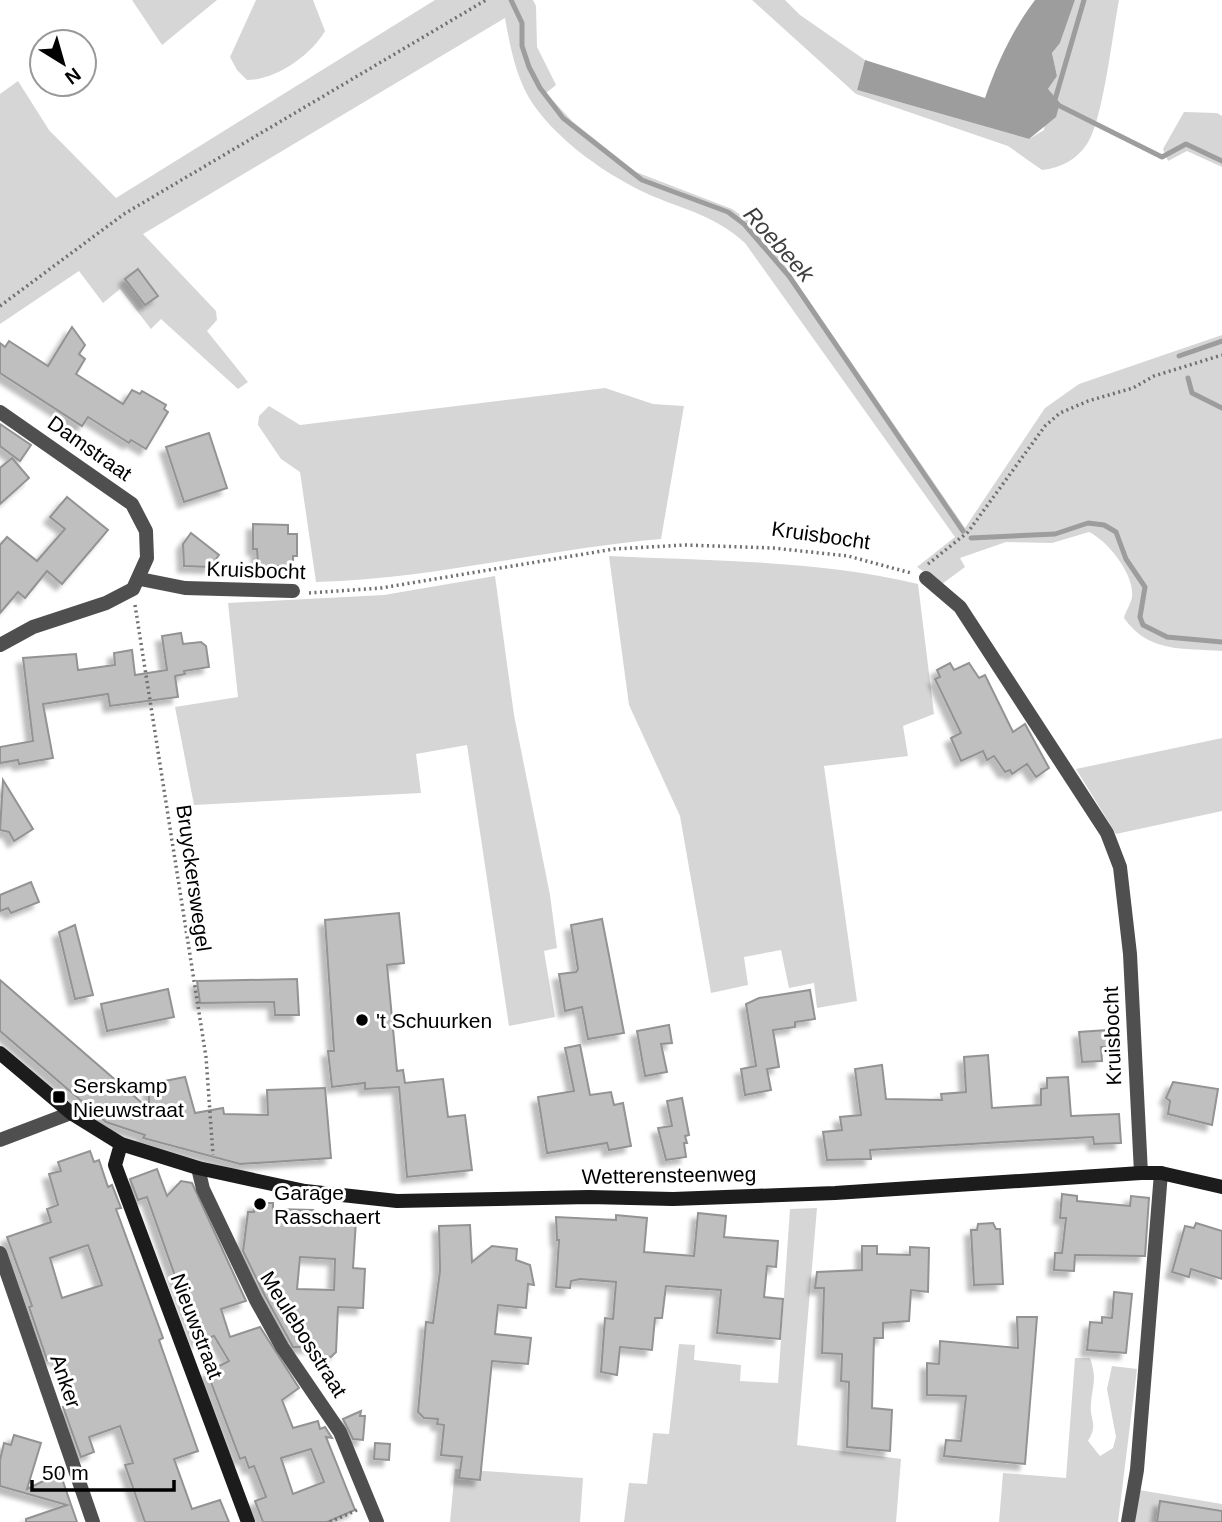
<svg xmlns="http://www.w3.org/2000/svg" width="1222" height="1522" viewBox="0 0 1222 1522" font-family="Arial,sans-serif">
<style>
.green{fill:#d6d6d6}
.water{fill:#9d9d9d}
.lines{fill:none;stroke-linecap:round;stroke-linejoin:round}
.stream{stroke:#9d9d9d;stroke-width:5}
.building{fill:#bfbfbf;stroke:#939393;stroke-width:2;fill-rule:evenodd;filter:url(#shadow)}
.path{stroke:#717171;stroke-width:3.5;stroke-dasharray:2 3.5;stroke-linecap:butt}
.street{stroke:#4f4f4f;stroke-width:14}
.secondary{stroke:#1c1c1c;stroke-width:14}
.poi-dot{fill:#000;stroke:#fff;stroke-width:2.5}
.labels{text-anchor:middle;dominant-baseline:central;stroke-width:6;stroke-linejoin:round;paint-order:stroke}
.street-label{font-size:21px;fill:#000;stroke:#fff}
.poi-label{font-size:21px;fill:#000;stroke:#fff;text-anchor:start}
.water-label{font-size:23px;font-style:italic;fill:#3e3e3e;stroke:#fff}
</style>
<defs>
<filter id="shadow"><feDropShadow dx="-6" dy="6" stdDeviation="2" flood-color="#0004"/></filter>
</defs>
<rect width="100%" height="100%" fill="#fff"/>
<g class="green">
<path d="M132,0H217L162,45Z"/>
<path d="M256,0H313L325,31C311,55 276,80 247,80L237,70L230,57Z"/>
<path d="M435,0H533L536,6L537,47L556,85L546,93L572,121L636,172L732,209L752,223L775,251L965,528L1045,408L1079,384L1222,335V651C1183,648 1148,653 1124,618C1126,610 1131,604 1132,597C1135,575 1108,541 1089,532L1052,543L1006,542L960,558L965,567L942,584L917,567L955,537L745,243C714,215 687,211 650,195C608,176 559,142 533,104C516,79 510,46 505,18L143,234L216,311L217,320L207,331L248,382L238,389L161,319L151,329L120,289L103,303L79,271L0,324V94L18,81L49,130L116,198Z"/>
<path d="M752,0H785L800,15L865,60L857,90L1029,139L1044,130L1048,89L1057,76L1052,53L1060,43L1075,0H1119C1113,31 1103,121 1087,144C1076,160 1061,168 1042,170L1008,146L856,94Z"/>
<path d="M1184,112L1217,113L1222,116V167L1187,151L1168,161L1163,149Z"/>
<path d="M605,388L653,404L684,406L661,539C546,549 432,579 316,582L300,472L281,459L258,425L259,416L269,406L300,425Z"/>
<path d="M609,556C711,561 818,560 918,584L934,714L903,726L908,756L824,766L857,1001L817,1008L814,983L789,988L781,950L744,957L748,985L711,993L680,816L629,705Z"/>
<path d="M495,576L514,715L550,895L557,948L544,951L555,1017L509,1026L467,745L416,754L421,793L194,805L175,707L238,697L228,603L384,595Z"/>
<path d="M1222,738V811L1116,834L1076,769Z"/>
<path d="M817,1208L797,1445L901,1459L896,1522H624L629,1483L647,1484L653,1433L669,1434L679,1344L695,1345L694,1360L741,1365L740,1381L778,1383L790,1209Z"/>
<path d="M1075,1358H1090C1097,1379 1093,1383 1091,1403C1089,1420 1099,1423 1088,1441L1100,1456L1113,1448L1116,1437L1107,1389L1112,1366L1137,1369L1118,1522H999L1003,1473L1066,1478Z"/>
<path d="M455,1469L583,1478L580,1522H450Z"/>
<path d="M1139,1490L1222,1504V1522H1133Z"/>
</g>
<path class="water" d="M1035,0H1075L1060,43L1052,53L1057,76L1048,89L1060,103L1056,117L1029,139L857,90L865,60L985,98C997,63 1013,29 1035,0Z"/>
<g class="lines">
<g class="stream">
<path d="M511,0L522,23V46L529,67L540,88L563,118L642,180L728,212L744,224L789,276L963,531"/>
<path d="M1084,0L1054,103L1162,157L1186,144L1222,161"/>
<path d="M1179,356L1222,341"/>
<path d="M1188,378L1192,393L1222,408"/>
<path d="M971,538L1055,534L1088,523L1104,525L1116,532L1126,559L1145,587L1140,617L1143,625L1167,637L1222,642"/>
</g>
</g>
<g class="building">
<path d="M138,269L158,296L145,305L125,279Z"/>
<path d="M72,327L85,345L79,354L85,359L76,374L123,404L132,390L140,394L142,391L166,405L164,409L168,412L146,449L131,440L129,443L88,417L82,426L0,373V343L5,347L9,341L48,366Z"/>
<path d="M0,424L31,445L20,461L0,446Z"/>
<path d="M209,433L227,488L184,502L166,447Z"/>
<path d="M12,458L29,478L0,504V468Z"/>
<path d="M67,497L108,530L62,584L47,571L25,598L18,592L0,613V545L7,537L37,561L65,529L50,517Z"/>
<path d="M253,524L288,525V534H297V556H293V566H258L257,549H253Z"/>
<path d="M191,533L219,555L210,567L184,566L183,544Z"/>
<path d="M181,633L183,644L201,642L206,646L209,667L184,671L185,674L175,676L178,697L110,706L108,694L43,704L53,758L19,764L18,760L0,763V747L33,741L23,658L76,654L78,670L115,665L114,653L132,650L135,675L167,670L162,636Z"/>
<path d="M950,663L954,670L969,663L979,678L985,675L1013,732L1025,724L1049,768L1036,777L1027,764L1012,774L1010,770L1005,772L994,756L987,760L983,751L961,761L951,738L961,733L935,679L940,677L937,670Z"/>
<path d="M3,780L33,829L14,841L9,832L0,830Z"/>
<path d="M31,882L39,902L11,913L8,908L0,911V895Z"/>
<path d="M399,913L404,963L387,965L397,1071L403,1070L405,1083L443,1079L448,1117L465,1115L472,1170L407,1177L399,1087L365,1089V1083L332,1087L328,1051H334L325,920Z"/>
<path d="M602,919L624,1033L588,1039L582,1007L565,1011L559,974L576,972L578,969L571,925Z"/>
<path d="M75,925L93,995L75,999L59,932Z"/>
<path d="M297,979L299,1015H275L274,1002L200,1003L197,981Z"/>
<path d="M0,980L149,1109V1084L185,1077L195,1113L223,1108L224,1114L268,1115L267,1090L325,1088L331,1158L240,1164L143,1138L145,1135L106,1122L0,1031Z"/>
<path d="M168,989L174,1017L107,1031L101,1004Z"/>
<path d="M810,990L815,1019L795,1022V1027L773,1030L779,1067L767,1069L771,1090L745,1095L741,1069L756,1066L746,1004L759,998Z"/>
<path d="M669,1025L672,1043L661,1044L667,1072L645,1076L637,1031Z"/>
<path d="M1107,1030L1108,1047H1101L1102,1061L1082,1062L1079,1032Z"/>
<path d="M580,1045L590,1095L611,1092L614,1105L623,1103L631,1146L609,1150L607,1143L547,1153L538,1097L574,1091L565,1048Z"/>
<path d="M988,1055L992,1108L1041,1105V1089L1047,1088V1078L1068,1077L1071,1116L1119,1114L1121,1143L1094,1144L1093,1137L1021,1141L870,1150L871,1159L827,1160L823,1132L842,1130L840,1117L861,1115L855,1069L882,1065L886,1099L942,1100L941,1094L966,1092L964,1057Z"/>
<path d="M1173,1082L1218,1089L1212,1125L1168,1114L1170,1101L1166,1098Z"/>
<path d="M682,1098L689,1135L685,1136L687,1143H684L686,1157L666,1160L658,1128L672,1126L667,1101Z"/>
<path d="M90,1151L94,1162L99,1160L108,1187L112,1185L121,1208L116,1209L163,1338L159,1340L198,1451L174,1459L192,1509L220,1500L229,1522H145L125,1465L133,1463L120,1426L89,1437L94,1452L81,1457L63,1407L76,1403L57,1357L47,1360L29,1307L32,1306L7,1237L51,1222L47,1209L58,1205L49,1174L61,1171L58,1162ZM88,1245L102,1285L62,1298L50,1258Z"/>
<path d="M157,1169L167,1196L181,1181L192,1183L246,1301L221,1309L230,1337L260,1327L299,1388L282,1400L293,1428L318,1421L320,1429L325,1427L332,1438L326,1437L355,1510L327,1522H263L255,1501L266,1497L254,1466L249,1468L245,1457L240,1459L207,1372L229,1361L214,1336L198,1341L147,1197L138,1200L130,1179ZM311,1449L324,1482L293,1494L281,1458Z"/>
<path d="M1062,1194L1077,1196V1201L1130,1206L1131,1196L1149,1198L1145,1256L1075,1255L1074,1271L1054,1270L1055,1253H1062L1066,1218H1060Z"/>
<path d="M254,1203H273V1209L313,1210L312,1217L356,1220L353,1268L365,1269L363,1308L338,1307L336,1352L331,1357L322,1356L314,1347H293L265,1296L243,1251L248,1212H254ZM300,1257L335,1259L334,1290L297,1289Z"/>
<path d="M698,1213L726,1216L724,1237L778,1241L776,1267L767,1266L764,1297L783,1299L780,1339L717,1333L721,1290L666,1286L662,1318H655L652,1350L620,1347L617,1375L601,1372L605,1318L613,1319L616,1282L580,1279L571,1281L570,1288L556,1287L559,1240H557L556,1217L616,1220V1215L647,1218L644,1252L694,1256Z"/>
<path d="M993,1223L996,1229H1000L1003,1284L974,1285L971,1230H977L978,1224Z"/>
<path d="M1196,1223L1222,1231V1279L1191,1269L1189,1277L1172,1272L1185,1226L1194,1228Z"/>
<path d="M470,1225L472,1262L492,1246L517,1249L516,1260L530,1265L534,1285L528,1284L526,1308L498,1305L495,1334L531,1338L528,1364L492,1361L480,1480L459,1478L462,1457L441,1455L444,1425L437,1424L438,1419L424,1418L418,1412L426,1322L433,1323L440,1271L439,1226Z"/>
<path d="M862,1246H877V1254L910,1255V1247L929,1248L928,1292L911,1290L909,1321L883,1323V1338H874L872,1408L892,1410L890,1451L847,1447L849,1382L841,1381L842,1354L822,1353L824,1288H815L817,1272L862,1270Z"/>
<path d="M1114,1292L1132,1294L1126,1353L1087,1350L1090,1322L1102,1323V1317L1112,1318Z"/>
<path d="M1017,1317H1037L1025,1464L944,1456L946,1440L961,1441L966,1396L927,1395V1363L939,1364L940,1341L1018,1348Z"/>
<path d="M361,1411L360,1416H365L363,1440L353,1439L343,1419Z"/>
<path d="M14,1435L41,1443L27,1489L60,1473L77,1522H26V1519L67,1505L0,1486V1460L4,1443L11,1445Z"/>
<path d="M375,1443L390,1444L389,1460L374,1459Z"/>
<path d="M1160,1501L1222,1511V1522H1157Z"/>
</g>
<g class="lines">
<g class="path">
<path d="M0,306L124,214L486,0"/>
<path d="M928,564L968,532L1045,426L1060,413L1088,401L1133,388L1154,376L1222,355"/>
<path d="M309,593L381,588L614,549L685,545L773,548L848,556L911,573"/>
<path d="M135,605L206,1057L213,1155"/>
<path d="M330,1522L357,1510"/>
</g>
<g class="street">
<path d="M0,412L132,504L146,531L147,558L133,589L106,603L33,627L0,645"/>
<path d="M926,578L960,607L1107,833L1120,867L1130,954L1141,1173"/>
<path d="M140,579L185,588L293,591"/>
<path d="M0,1140L71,1113"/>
<path d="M198,1168L203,1189L256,1300L282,1347L340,1432L377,1522"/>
<path d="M0,1253L93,1522"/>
<path d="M1128,1522L1137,1470L1161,1173"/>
</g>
<g class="secondary">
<path d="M0,1053L71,1113L121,1144L198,1168L305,1191L397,1201L589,1197L673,1199L835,1193L1141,1173H1161L1222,1187"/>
<path d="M121,1144L115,1165L248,1522"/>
</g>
</g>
<g class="poi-dot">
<circle cx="362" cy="1020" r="7"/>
<rect x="52" y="1090" width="14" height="14" rx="3.5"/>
<circle cx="260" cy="1204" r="7"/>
</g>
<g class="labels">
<g class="street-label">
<text transform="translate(90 448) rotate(35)">Damstraat</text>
<text transform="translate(821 535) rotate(8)">Kruisbocht</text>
<text transform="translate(256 570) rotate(2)">Kruisbocht</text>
<text transform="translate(194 878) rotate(82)">Bruyckerswegel</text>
<text transform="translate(1112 1036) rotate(-92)">Kruisbocht</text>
<text transform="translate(669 1175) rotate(-1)">Wetterensteenweg</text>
<text transform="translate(197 1326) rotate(69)">Nieuwstraat</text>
<text transform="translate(304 1334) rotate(58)">Meulebosstraat</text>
<text transform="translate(66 1381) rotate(71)">Anker</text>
</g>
<g class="poi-label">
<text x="376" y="1020">'t Schuurken</text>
<text x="73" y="1085">Serskamp<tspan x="73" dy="24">Nieuwstraat</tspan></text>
<text x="274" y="1192">Garage<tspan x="274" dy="24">Rasschaert</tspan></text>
</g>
<g class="water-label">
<text transform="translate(779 244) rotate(48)">Roebeek</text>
</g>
</g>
<g transform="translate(63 63) rotate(143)"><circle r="33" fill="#ffffff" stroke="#999999" stroke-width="2"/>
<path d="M0-5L12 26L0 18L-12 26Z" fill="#000000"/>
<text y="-10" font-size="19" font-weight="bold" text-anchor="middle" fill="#000000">N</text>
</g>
<path d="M32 1480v10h142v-10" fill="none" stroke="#000000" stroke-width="3.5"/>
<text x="42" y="1480" font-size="21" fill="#000000" stroke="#ffffff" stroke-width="5" paint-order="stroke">50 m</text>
</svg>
